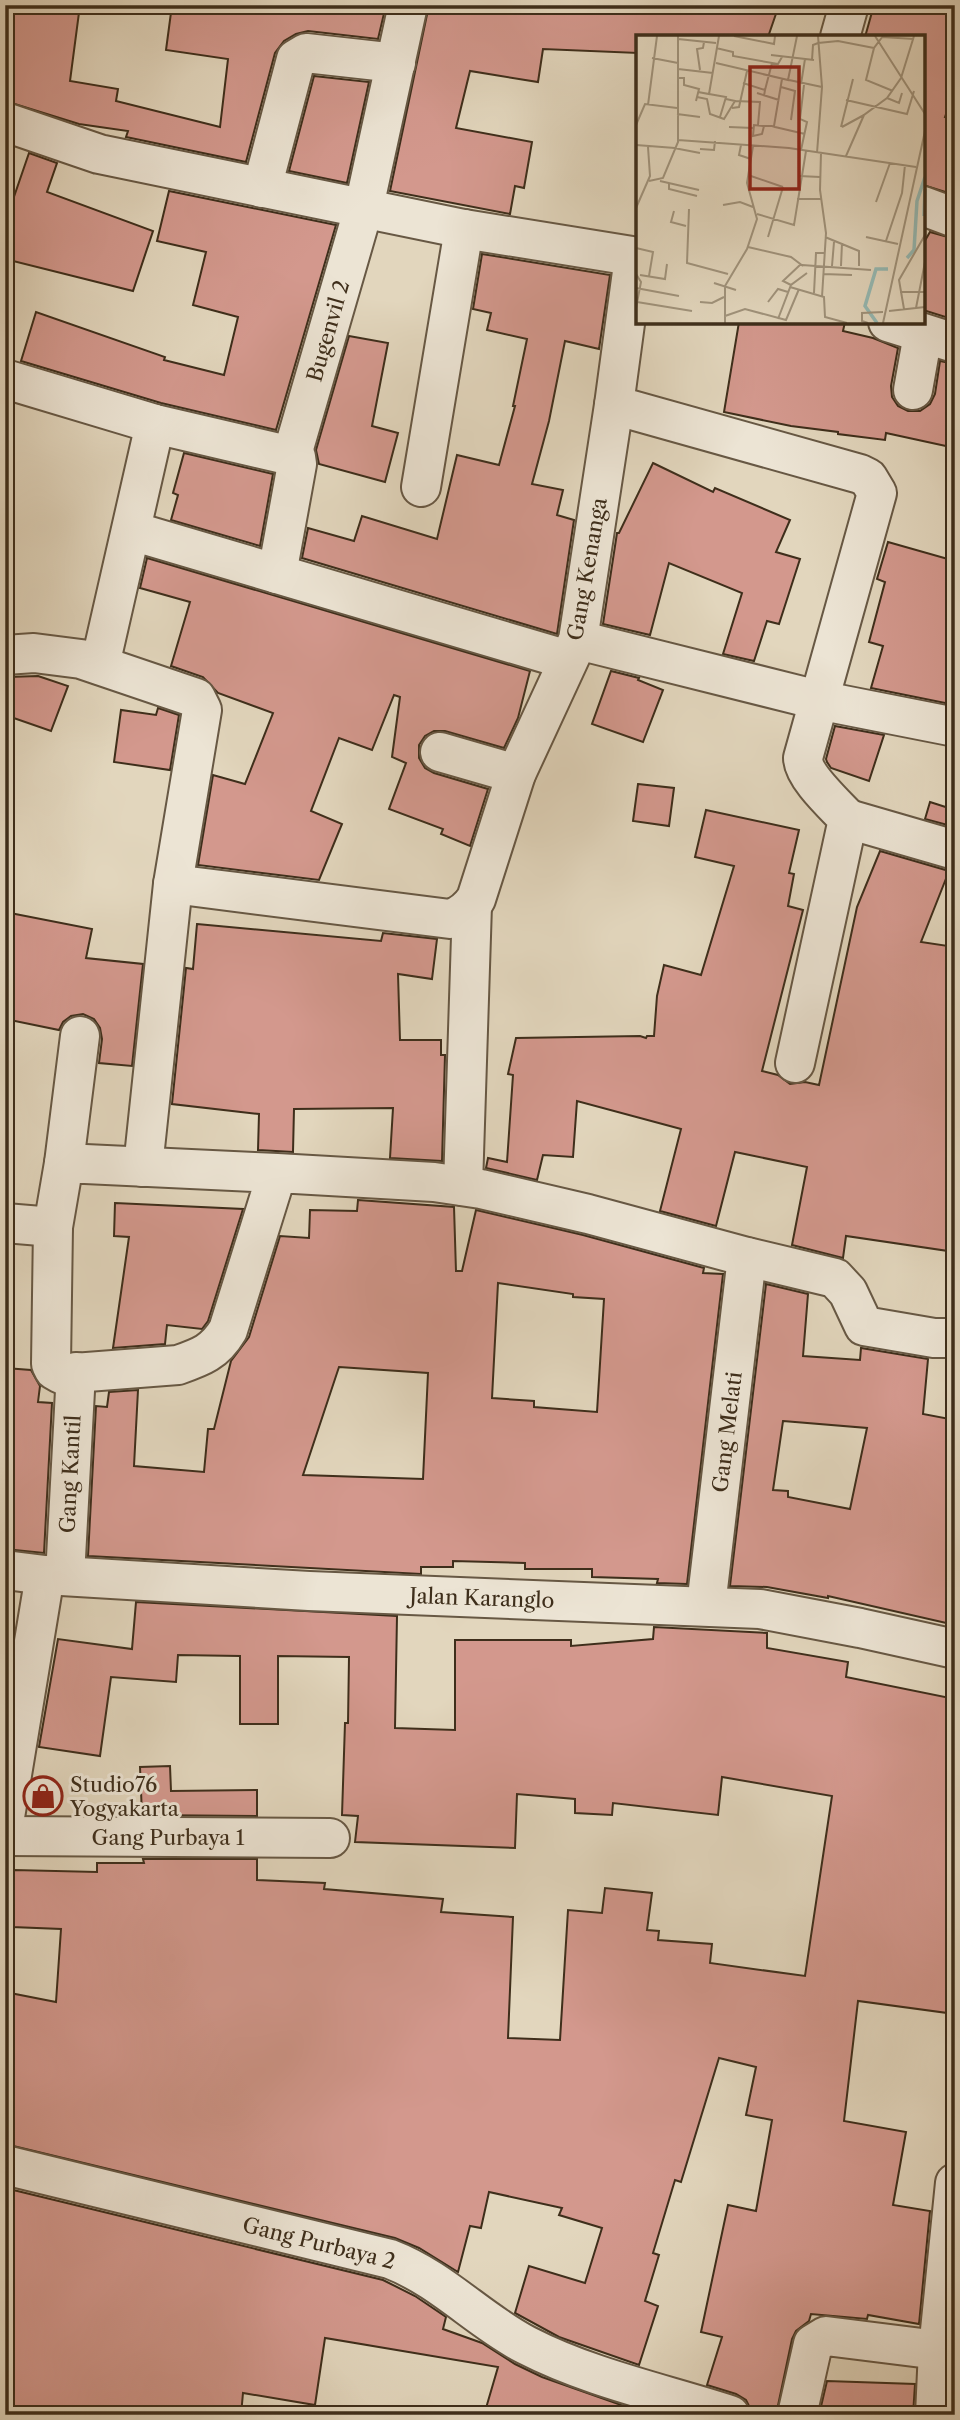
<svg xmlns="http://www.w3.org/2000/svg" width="960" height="2420" viewBox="0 0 960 2420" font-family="'Libre Caslon Text',serif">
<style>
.building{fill:#d3988d;stroke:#3e2e1b;stroke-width:2;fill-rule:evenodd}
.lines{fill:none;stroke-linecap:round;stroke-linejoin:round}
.minor-casing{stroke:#675844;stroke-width:42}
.tertiary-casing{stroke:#675844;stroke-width:42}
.minor{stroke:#ece4d4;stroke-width:38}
.tertiary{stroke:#ece4d4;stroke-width:38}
.labels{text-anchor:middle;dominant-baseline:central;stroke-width:6;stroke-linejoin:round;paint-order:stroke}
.street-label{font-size:21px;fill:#3e2e1b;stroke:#ece4d4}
.poi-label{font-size:21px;fill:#3e2e1b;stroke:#ece4d4;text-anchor:start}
.inset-river{fill:none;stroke:#95b9b3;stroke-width:3.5}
.inset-road{fill:none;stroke:#a0937c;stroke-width:2}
.view{fill:#8f2418;fill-opacity:0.15;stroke:#8f2418;stroke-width:3.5}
.inset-edge{fill:none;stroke:#3e2e1b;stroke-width:3.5}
</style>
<rect width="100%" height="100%" fill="#e2d6bd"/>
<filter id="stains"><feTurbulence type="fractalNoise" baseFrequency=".00286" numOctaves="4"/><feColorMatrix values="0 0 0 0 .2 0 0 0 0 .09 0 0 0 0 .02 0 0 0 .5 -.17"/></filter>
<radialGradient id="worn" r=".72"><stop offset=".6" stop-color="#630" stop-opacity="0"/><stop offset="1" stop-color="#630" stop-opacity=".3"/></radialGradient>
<g class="building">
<path d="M5,5H80L70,81L118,89L116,101L220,127L228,59L166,50L172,5H386L378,39L308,31L296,34L284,41L275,53L246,162L126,137L128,131L79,124L5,101Z"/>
<path d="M429,5H779L768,37H638V53L543,49L538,82L470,71L456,128L532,142L524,188L515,186L510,214L390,191Z"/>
<path d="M874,5H955V88L945,117L955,120V195L923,185V37H865Z"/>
<path d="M314,76L369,82L347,183L289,171Z"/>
<path d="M29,153L57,163L47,192L153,231L133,291L5,259V223Z"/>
<path d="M169,191L336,225L276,430L161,403L21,361L36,312L165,357L164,360L224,375L238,317L193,305L206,252L157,241Z"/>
<path d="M930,232L955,239V320L923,310V244Z"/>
<path d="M482,254L610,275L599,349L565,341L549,421L532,484L563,490L557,515L574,520L557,634L302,558L308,528L354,541L362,516L437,539L457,455L499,465L515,406H513L527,339L487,330L491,313L473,309Z"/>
<path d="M739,322H845L843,331L873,338L898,348L891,386L892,397L898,406L908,411H920L930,404L935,394L940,361L955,364V448L886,433L885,440L838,434V432L791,426L724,412Z"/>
<path d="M349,336L388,343L372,426L398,433L385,482L319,464L316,450Z"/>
<path d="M184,453L273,474L260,546L171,520L178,495L173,493Z"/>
<path d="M653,463L713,492L715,488L790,520L776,552L800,559L779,624L767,621L754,661L723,654L742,593L669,563L650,635L603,624L617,533H619Z"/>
<path d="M888,542L955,561V705L871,688L883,646L869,642L885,582L877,579Z"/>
<path d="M147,558L530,671L518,718L504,748L445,731H434L425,736L419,745V758L425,768L434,773L488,789L470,846L441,834L443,829L389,809L406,763L392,757L400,697L394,695L372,750L339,738L311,811L342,824L319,880L198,865L213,775L245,784L273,713L218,693L203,677L171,666L190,602L140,588Z"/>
<path d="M611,671L639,678L638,680L663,690L643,742L592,724Z"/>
<path d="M38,676L68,686L51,731L5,715V685L8,677Z"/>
<path d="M158,708L179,715L170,770L114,762L121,710L156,715Z"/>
<path d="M835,726L884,735L869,781L831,768L827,762L826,759Z"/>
<path d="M638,784L674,788L669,826L633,821Z"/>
<path d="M930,802L955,810V827L925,819Z"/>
<path d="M706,810L799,830L789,873L794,874L788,906L803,910L762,1071L778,1075L790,1084L805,1082L819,1085L857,907L880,851L949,871L921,942L955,947V1071L949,1115L955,1116V1252L846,1236L843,1258L792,1245L807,1167L735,1152L716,1226L660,1211L681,1129L577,1101L573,1157L543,1155L537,1180L486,1168L488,1158L507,1162L513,1075L508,1074L516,1038L640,1036L646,1038L647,1036H654L657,996L664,965L701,975L734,866L695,857Z"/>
<path d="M5,912L92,929L86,958L143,964L132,1066L99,1063L102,1039L100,1028L94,1019L83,1014L71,1016L63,1022L59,1030L5,1019Z"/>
<path d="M197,924L381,941L383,933L437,939L432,979L398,974L400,1040H441V1055H445L442,1161L390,1158L393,1108L294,1109L293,1152L258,1150L259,1114L172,1104L186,968L193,969Z"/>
<path d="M358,1200L454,1207L456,1271H462L476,1210L583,1235L704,1268L703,1273L723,1274L687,1584L657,1583L658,1579L592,1577V1569H525V1563L453,1561V1567H421V1574L88,1556L96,1406L107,1407L109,1392L138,1390L134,1466L204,1472L208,1429H214L231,1361L249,1337L280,1236L309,1238L310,1210L357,1211ZM498,1283L573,1294V1297L604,1299L597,1412L534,1407V1401L492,1398ZM339,1367L428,1373L423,1479L303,1475Z"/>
<path d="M115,1203L243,1209L208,1321L202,1329L167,1325L165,1344L113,1348L129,1237L114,1236Z"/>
<path d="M766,1284L808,1294L803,1356L860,1360L861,1348L928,1359L923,1414L955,1420V1625L828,1596V1598L767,1587L730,1586ZM783,1421L867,1428L850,1509L788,1497V1491L773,1490Z"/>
<path d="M5,1368L31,1370L40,1386L38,1402L52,1403L44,1553L5,1549Z"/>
<path d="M136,1602L397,1616L395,1728L455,1730V1640H571V1646L653,1639L654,1627L767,1633V1648L848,1662L846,1677L955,1699V2014L858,2001L844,2121L906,2132L893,2205L930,2211L919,2324L868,2315L867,2319L811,2314L809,2321L796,2331L792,2339L776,2415H751V2410L746,2400L736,2394L707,2385L722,2337L701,2332L728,2205L756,2211L772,2120L746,2115L756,2067L719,2058L681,2182L675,2180L653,2253L659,2255L645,2301L658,2306L639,2365L559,2337L515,2313L529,2266L585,2283L602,2228L559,2215L562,2208L489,2192L481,2228L470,2226L458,2272L419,2248L395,2238L5,2144V1992L56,2002L61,1929L12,1927L14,1870L97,1872V1863H144L143,1859H257V1880L325,1883L324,1889L443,1899L441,1912L513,1917L508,2038L560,2040L568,1910L602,1913L605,1888L652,1893L647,1930L659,1931L658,1940L712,1944L710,1963L805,1976L832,1796L722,1777L718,1815L613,1803L612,1815L575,1813V1799L517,1794L515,1848L355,1842L358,1816L342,1815L345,1723H348L349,1657L278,1656V1724H240V1656L178,1655L176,1682L111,1677L100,1756L39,1747L58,1639L132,1649Z"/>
<path d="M5,1634L13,1635L5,1681Z"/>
<path d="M170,1766L171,1791L257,1790V1816L142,1815L140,1767Z"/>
<path d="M5,2188L383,2280L415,2296L446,2317L443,2329L482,2343L515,2364L542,2377L627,2407L624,2415H484L498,2367L325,2338L315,2405L243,2393L241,2415H5Z"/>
<path d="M827,2381L915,2384L913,2415H819Z"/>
</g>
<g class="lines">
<g class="minor-casing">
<g id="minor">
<path d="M840,37L849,5"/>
<path d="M5,122L99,154L464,229L638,257"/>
<path d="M262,188L296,59L306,53L396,63"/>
<path d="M923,206L955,218"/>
<path d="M888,322L955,343"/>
<path d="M5,379L155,424L296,457L297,464L277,574"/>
<path d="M913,390L923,334"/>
<path d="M614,405L860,474L868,478L877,493L803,758C803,776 835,805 848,819L795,1063"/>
<path d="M292,455L364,207L408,5"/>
<path d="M421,487L464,229"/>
<path d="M132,531L568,660"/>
<path d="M578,640L818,700L955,727"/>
<path d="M5,655L34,653L81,659L196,698L202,710L173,884L143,1167"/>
<path d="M100,665L155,424"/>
<path d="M440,752L516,774"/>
<path d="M848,819L955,850"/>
<path d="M173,884L450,919C461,916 469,909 476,899L516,774L578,640L614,405L634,257"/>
<path d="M64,1163L80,1036"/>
<path d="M277,1173L228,1330C215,1352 201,1357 178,1365L61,1374L54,1370L51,1364L53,1227L64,1163L254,1172L277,1173L434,1182L481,1189L588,1214L747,1257L835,1278L848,1292L864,1326L934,1338H955"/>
<path d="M463,1186L472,905"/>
<path d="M5,1223L53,1227"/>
<path d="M65,1576L76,1372"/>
<path d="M706,1606L747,1257"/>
<path d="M5,1836L330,1838"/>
<path d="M5,2165L390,2259C442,2279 478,2320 526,2345C590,2378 662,2393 730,2415"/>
<path d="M797,2415L813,2344L826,2336L938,2350"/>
<path d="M935,2415L938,2350L955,2183"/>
</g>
</g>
<g class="tertiary-casing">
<g id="tertiary">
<path d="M5,1570L45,1575L309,1591L760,1609L860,1628L955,1649"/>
<path d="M5,1817L45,1575"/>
</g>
</g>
<use href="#minor" class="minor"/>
<use href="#tertiary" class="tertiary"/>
</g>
<defs>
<g id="shop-ring" transform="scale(2.0125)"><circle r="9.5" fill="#ece4d4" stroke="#8f2418" stroke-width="1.5"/><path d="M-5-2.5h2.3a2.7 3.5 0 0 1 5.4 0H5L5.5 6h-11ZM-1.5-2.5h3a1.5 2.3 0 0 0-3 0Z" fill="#8f2418"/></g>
</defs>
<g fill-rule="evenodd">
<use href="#shop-ring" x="43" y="1796"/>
</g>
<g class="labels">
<g class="street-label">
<text transform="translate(328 331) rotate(-74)">Bugenvil 2</text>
<text transform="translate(587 569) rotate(-80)">Gang Kenanga</text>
<text transform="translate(727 1432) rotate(-83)">Gang Melati</text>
<text transform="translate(70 1474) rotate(-87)">Gang Kantil</text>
<text transform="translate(482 1598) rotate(2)">Jalan Karanglo</text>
<text x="168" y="1837">Gang Purbaya 1</text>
<text transform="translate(319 2243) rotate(14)">Gang Purbaya 2</text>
</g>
<g class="poi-label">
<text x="70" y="1784">Studio76<tspan x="70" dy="24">Yogyakarta</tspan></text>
</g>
</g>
<g transform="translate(636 35)">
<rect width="289" height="289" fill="#e2d6bd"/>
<path class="inset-river" d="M288,181L289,154M271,223L278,215L281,166L289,142M241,288L229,271L240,234H252"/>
<path class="inset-road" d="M98,1L138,9L139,1M239,1L289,79M247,1L238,13L230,45L257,56M246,2L278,4M42,4L80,8M80,13L97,17V21L142,29L146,22M135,20L178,25M16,23L42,28M176,25L177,10L182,8L202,6L238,13M80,28L152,45L161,1M42,34L77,38M64,35L61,14L67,13L68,7M42,43H48V50L63,54L60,66M153,45L186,52M107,48L129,55L128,61M165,49L169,24M145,52L159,56L155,85M129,55L136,28M62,57L73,59L83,1M121,58L143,65M73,59L90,62L84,82M61,62L71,64L74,79L88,84L99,66L90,64M251,63L263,68L266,58M210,65L271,79L278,56M99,66L124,67L122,90M12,70L21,1M96,73L103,72L111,36M41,79L64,82M0,90L9,69L41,73M128,91L126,99L117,101L118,90L127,91H136L139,92L169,99M138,91L146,44M93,92L117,93M205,92L217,44M206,92L228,80M42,105L153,113L280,132M0,110L39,113M105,110L103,120L115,124M38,113L64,118M64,114L78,115L79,106M165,115L171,87L164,84L168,50M181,118L186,52L182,1M185,118L184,155L190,198L186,262M210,121L228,80L251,63L265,43L278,1M112,140L147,152M163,141L184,142M13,146L27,143L42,107V1M24,146L63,155M33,149V154L61,161M161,164H185M240,167L254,128M87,170L104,167L117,172M0,173L14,141L12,112M53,174L51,228L92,239M38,176L35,187L50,191M121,179L158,190L170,116M132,202L147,152M189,202L223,216V231M230,202L262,209M250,206L266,158L269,130M112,212L155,222L167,231M0,213L17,217L13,241M166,230L235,235M196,231L198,207M205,231L206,208M0,239L5,247L0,273M187,239L216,240M4,240L29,244L31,229M78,248L100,255M155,250L147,246L165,229M154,252L188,262L189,282L211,288M0,253L43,261M264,257H289M178,258L180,218H188M1,267L56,276M64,267L76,268L88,262M132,267L142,254L152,257M280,273L289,227M268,274L263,245L289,200M253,276L289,272M89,281L109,274L150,285L163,254M142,284L155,250L171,238M89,288V251L111,214L121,184L111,148L117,111M232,288L226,286V278L247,277M247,288L289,96"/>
<path class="view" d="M114,32H163V154H114Z"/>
<rect width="289" height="289" class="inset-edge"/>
</g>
<rect width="960" height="2420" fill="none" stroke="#e2d6bd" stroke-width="28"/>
<rect x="7" y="7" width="946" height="2406" fill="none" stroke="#3e2e1b" stroke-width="3.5"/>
<rect x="14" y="14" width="932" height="2392" fill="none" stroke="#3e2e1b" stroke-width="2"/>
<rect width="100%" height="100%" filter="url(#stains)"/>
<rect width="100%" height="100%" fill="url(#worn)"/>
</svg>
